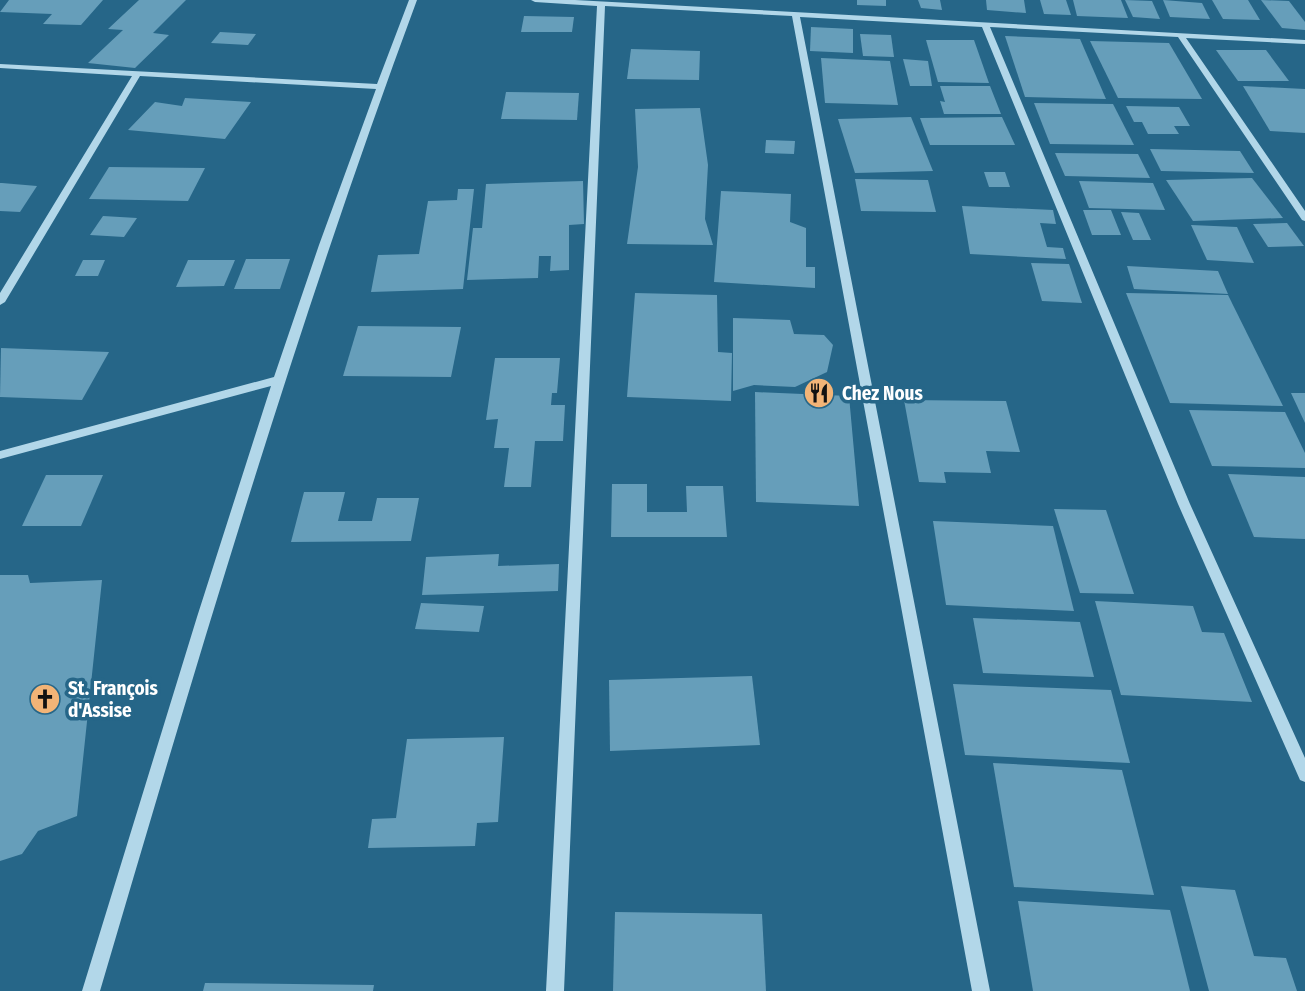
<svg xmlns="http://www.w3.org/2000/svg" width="1305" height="991" viewBox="0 0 1305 991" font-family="'Fira Sans Condensed',sans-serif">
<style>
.building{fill:#669eba}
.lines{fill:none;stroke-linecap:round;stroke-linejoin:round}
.minor{fill:#b2d7e9;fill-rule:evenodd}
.labels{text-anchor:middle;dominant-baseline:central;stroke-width:7;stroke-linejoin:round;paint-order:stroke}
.poi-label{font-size:19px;font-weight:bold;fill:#fff;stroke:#266688;text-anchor:start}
</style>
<rect width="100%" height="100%" fill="#266688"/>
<g class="building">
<path d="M9,0H103L81,25L43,24L52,14L0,12Z"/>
<path d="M139,0H186L153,33L169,35L135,68L88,63L123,30L108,29Z"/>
<path d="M857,0H886V6L857,5Z"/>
<path d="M918,0H940L942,10L921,8Z"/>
<path d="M986,0H1024L1026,13L987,10Z"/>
<path d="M1040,0H1066L1071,15L1044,14Z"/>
<path d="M1073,0H1121L1128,18L1077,16Z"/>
<path d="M1125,0L1152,1L1160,19L1133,17Z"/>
<path d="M1163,0L1202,3L1210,19L1170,17Z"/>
<path d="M1212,0H1248L1260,20L1223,19Z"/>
<path d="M1261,0L1289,1L1305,22V30L1282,28Z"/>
<path d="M524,16L574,17L572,32H521Z"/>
<path d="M811,27L853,29V53L810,51Z"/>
<path d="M220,32L256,34L248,45L211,43Z"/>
<path d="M860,34L891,35L894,57L863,56Z"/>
<path d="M1005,36L1080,39L1106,99L1025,97Z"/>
<path d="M926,40H974L989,83L938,82Z"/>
<path d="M1090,41L1169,43L1202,99L1118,98Z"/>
<path d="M631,49L700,51L699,80L627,79Z"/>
<path d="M1216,50H1266L1289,81H1238Z"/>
<path d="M821,58L890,61L898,105L825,103Z"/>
<path d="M903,59L928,61L932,86H910Z"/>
<path d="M940,86H990L1001,114H944L940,101L945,102Z"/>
<path d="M1243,86L1305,89V133L1270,131Z"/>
<path d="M506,92L579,93L577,120L501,119Z"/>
<path d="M185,98L251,102L225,139L128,130L155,102L182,106Z"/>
<path d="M1034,103L1113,104L1134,145L1050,144Z"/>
<path d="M1126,106L1179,107L1190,126H1174L1179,134H1148L1142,122H1134Z"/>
<path d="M700,108L708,165L705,219L713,245L627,244L638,167L635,109Z"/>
<path d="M911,117L933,171L855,173L838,119Z"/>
<path d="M1002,117L1015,145H930L920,118Z"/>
<path d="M766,140L795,141L794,154L765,153Z"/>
<path d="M1150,149L1240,151L1254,173L1161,171Z"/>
<path d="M1055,153L1138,154L1150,178L1065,176Z"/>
<path d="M109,167L205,168L188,201L89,199Z"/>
<path d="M984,172H1005L1010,187H989Z"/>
<path d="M1252,178L1283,218L1193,221L1166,180Z"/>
<path d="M855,179L928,180L936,212L861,211Z"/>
<path d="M583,181L584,224L569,225V270L550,271L551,256H539L538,278L467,280L473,228H482L486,184Z"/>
<path d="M1079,181L1153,183L1165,210L1089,208Z"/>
<path d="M0,183H2L37,186L20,212L0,211Z"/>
<path d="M458,189H474L463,289L371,292L378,255L419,254L428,201L457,200Z"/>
<path d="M721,191L791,194L790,222L806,228V267H815V288L714,282Z"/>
<path d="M962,206L1053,210L1056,224L1040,223L1047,247L1063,248L1066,259L970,254Z"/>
<path d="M1083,210H1111L1121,235H1092Z"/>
<path d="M1121,212L1139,213L1151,240H1133Z"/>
<path d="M103,216L137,218L124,237L90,235Z"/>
<path d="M1287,223L1304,246L1268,247L1253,224Z"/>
<path d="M1191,225L1237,227L1254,263L1207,260Z"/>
<path d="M246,259H290L280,289H234Z"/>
<path d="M83,260H105L98,276H75Z"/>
<path d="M188,260H235L224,286L176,287Z"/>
<path d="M1031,263L1069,264L1082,303L1042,301Z"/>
<path d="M1127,266L1218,271L1228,294L1134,289Z"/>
<path d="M635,293L717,295L718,352L732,353L731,401L627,397Z"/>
<path d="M1126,293L1228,295L1283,406L1170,403Z"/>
<path d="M733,318L790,320L794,334L824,335L833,345L827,372L795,387L754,385L733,391Z"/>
<path d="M358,326L461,327L451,377L343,376Z"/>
<path d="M1,348L109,352L82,400L0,397Z"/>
<path d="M495,358H560L557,393H552L551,405H565L563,441H535L531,487H504L509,448H494L498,419L486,420Z"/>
<path d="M755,392L849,396L859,506L756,502Z"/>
<path d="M1291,393H1305V423Z"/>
<path d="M904,400L1006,401L1020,452L986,451L991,473L944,472L946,483L919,482Z"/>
<path d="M1189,410L1285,412L1305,453V468L1212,466Z"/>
<path d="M1228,474L1305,477V539L1254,537Z"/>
<path d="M46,475H103L81,526H22Z"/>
<path d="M612,484H647V512H687L686,486H723L727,537H611Z"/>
<path d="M304,492H345L338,521H372L377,498H419L411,541L291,542Z"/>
<path d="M1054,509L1106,510L1134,594L1080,593Z"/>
<path d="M933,521L1053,526L1074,611L946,605Z"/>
<path d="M499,554L498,566L559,564L558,591L422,595L426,557Z"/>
<path d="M0,575H28L30,583L102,580L77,816L38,831L22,854L0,861Z"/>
<path d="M1095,601L1193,606L1202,632L1224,633L1252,702L1121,695Z"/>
<path d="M421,603L484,606L479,632L415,629Z"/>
<path d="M973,618L1080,622L1094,677L983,673Z"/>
<path d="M752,676L760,745L610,751L609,680Z"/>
<path d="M953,684L1111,690L1130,763L965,755Z"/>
<path d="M504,737L498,822L477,823L475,846L368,848L372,819L396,818L407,739Z"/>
<path d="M993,763L1122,770L1154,895L1014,887Z"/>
<path d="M1181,886L1235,890L1254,956L1286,958L1297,991H1209Z"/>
<path d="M1018,901L1170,910L1190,991H1033Z"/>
<path d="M615,912L762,914L766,991H613Z"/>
<path d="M205,983L374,985L373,991H203Z"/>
</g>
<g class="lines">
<g class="minor">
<path d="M409,0H417C296,326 198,658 100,991H82L197,617L271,386L0,459V451L274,377L319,245L376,89L140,76L5,302L0,305V293L132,76L0,68V64L377,84Z"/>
<path d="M531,0H575L1305,40V44L1186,38L1305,211V221L1302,220L1178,37L990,27L1190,504L1305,758V782L1300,780L1178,504L982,27L800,17L990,991H972L792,16L605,6L564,991H546L597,6L535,2Z"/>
</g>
</g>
<defs>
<g id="restaurant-disc" transform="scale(1.575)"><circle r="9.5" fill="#f2b477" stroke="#266688"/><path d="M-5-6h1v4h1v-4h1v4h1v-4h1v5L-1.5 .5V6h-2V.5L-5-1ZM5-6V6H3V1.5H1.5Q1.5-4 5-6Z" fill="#111"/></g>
<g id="church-disc" transform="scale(1.575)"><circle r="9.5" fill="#f2b477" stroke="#266688"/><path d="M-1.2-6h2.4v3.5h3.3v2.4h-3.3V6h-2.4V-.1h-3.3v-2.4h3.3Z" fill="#111"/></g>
</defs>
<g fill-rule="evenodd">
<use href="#restaurant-disc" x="819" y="393"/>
<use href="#church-disc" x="45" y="699"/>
</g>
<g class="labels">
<g class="poi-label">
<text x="842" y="393">Chez Nous</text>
<text x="68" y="688">St. François<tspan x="68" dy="22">d'Assise</tspan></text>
</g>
</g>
</svg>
